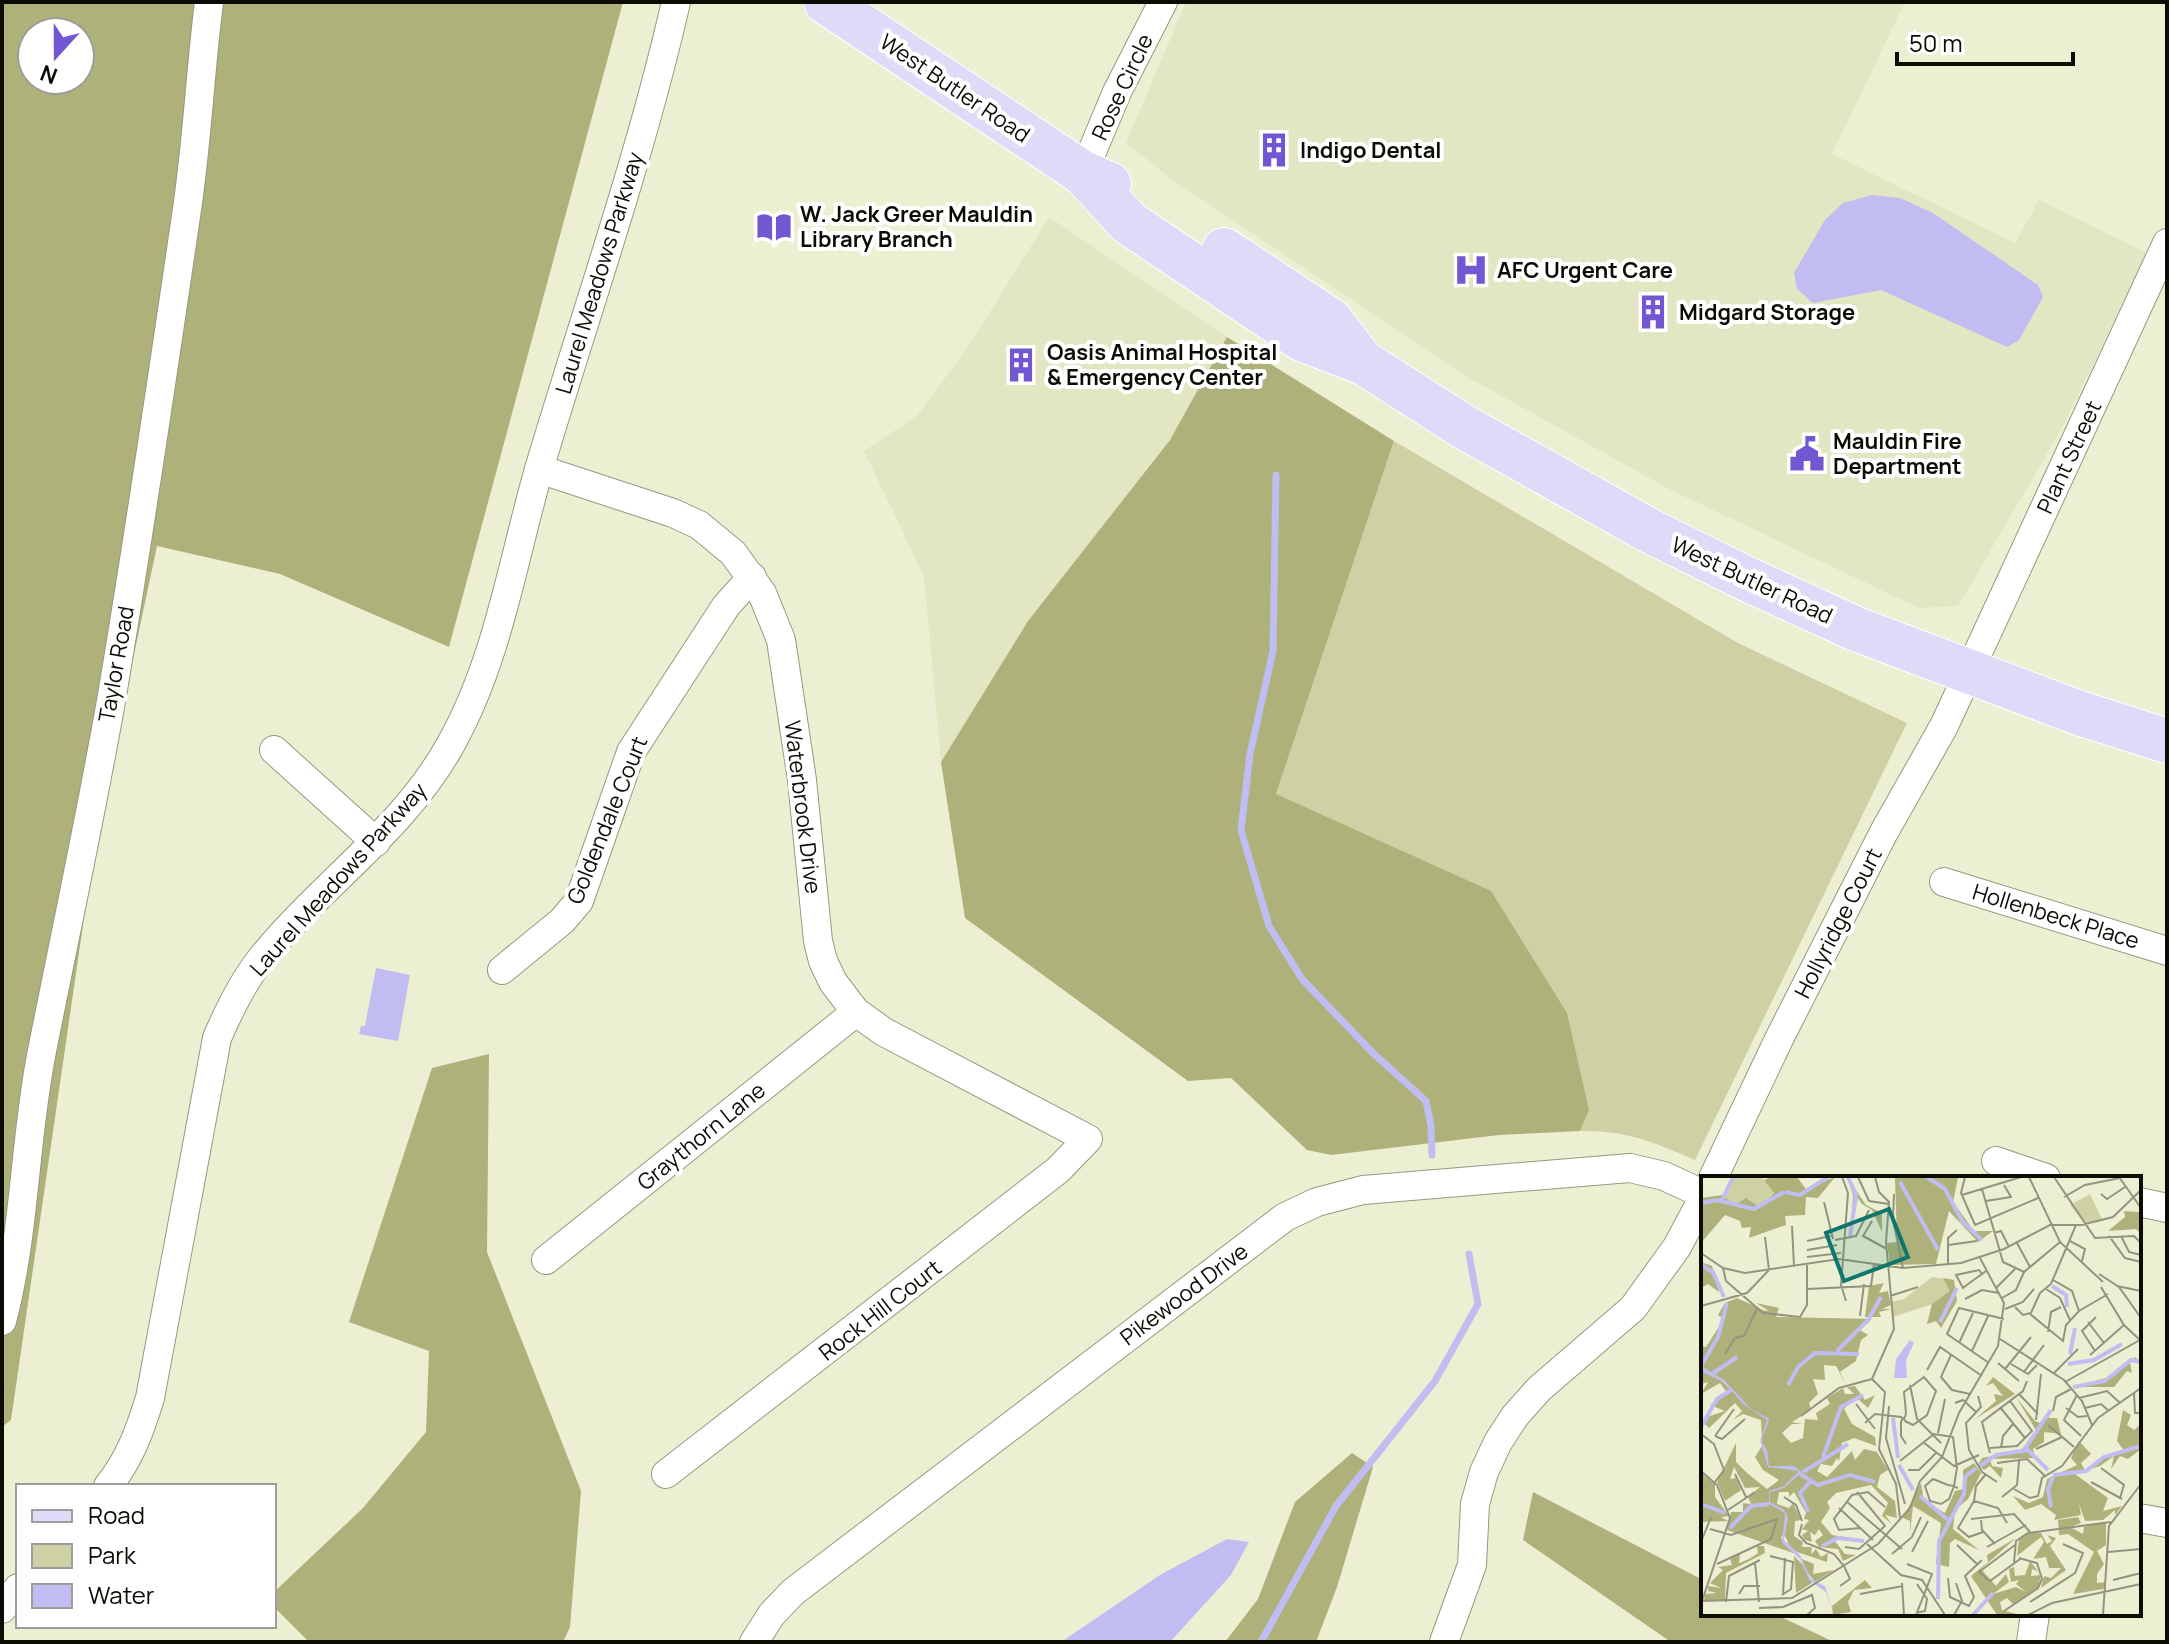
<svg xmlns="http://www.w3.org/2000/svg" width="2169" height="1644" viewBox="0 0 2169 1644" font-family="Manrope,sans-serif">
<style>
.built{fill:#e3e6c3}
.green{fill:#cdd1a3}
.forest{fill:#aeb27a;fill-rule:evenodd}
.water{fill:#c1bdf3}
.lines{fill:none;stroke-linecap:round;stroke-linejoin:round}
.stream{stroke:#c1bdf3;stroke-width:7}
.minor-casing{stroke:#97997f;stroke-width:30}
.primary-casing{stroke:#fff;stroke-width:46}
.minor{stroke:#fff;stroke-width:28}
.primary{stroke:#dddbf8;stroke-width:44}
.labels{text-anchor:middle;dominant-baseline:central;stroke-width:8;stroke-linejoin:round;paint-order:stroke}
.street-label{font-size:22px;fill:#0b0c04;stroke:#fff}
.poi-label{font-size:22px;font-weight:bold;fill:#0b0c04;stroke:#fff;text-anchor:start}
.inset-river{fill:none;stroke:#c1bdf3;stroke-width:4}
.inset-road{fill:none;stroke:#939480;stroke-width:2}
.view{fill:#0f766e;fill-opacity:0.15;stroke:#0f766e;stroke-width:4}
.inset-edge{fill:none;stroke:#0b0c04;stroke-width:4}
</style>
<rect width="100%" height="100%" fill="#edefd3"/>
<g class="built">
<path d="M1186,2H1905L1832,154L2015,243L2039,200L2147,253L2063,426L1958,606L1919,608L1671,490L1471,379L1174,181L1126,143Z"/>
<path d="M1049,217L1227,337L1170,440L1028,621L941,762L924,576L864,451L917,416L970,344Z"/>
</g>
<path class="green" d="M1394,441L1738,643L1907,723L1695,1160C1654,1142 1626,1130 1580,1131L1589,1110L1276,794Z"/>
<g class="forest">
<path d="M2,2H623L449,647L280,574L157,546L97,829L11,1420L2,1427ZM32,32H80V80H32Z"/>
<path d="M1227,337L1394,441L1276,794L1491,891L1567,1013L1589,1110L1580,1131L1499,1135L1331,1155L1307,1150L1231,1078L1188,1081L965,918L941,762L1028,621L1170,440Z"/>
<path d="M489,1054L487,1252L581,1491L570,1627L563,1642H309L274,1607V1592L363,1508L426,1432L429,1351L349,1322L432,1068Z"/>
<path d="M1352,1453L1373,1467L1337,1587L1316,1642H1225L1258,1599L1295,1502Z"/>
<path d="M1533,1492L1703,1580V1614H1775L1834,1642H1671L1523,1540Z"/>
</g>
<g class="water">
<path d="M1872,195L1900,198L1933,213L2038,285L2043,297L2019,340L2007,347L1881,290L1813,303L1797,289L1794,273L1825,220L1843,203Z"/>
<path d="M376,968L410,975L398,1041L359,1034L361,1026H365Z"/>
<path d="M1227,1539L1249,1542L1231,1575L1170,1642H1061L1160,1575Z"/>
</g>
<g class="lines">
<g class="stream">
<path d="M1276,475L1273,651L1250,754L1241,830L1269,926L1302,979L1373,1053L1426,1101L1431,1126L1432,1155"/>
<path d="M1261,1642L1336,1506L1435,1381L1478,1304L1469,1254"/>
</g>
<g class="minor-casing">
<g id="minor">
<path d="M1083,173L1117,92L1163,2"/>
<path d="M539,469L673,513L699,525L733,553L762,593L781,640L802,780L818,941L823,961L833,982L856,1012L884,1032L1088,1139L1058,1170L666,1474"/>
<path d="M274,750L376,842"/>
<path d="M1944,882L2167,951"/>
<path d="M502,970L562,921L579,901L631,752L726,606L752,577"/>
<path d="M1996,1161L2046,1178"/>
<path d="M1713,1178L1779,1039L1884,832L1944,726L2167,243"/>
<path d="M2139,1202L2167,1208"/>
<path d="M546,1260L856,1012"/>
<path d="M2,1321C25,1234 24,1145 41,1056C64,940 89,824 110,707C138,544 162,379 186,216C197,145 200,73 209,2"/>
<path d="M108,1486C130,1459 140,1430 150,1398L217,1038C229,1010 242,983 261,959C322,883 405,829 452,742C499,657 513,558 540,466C586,312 640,159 676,2"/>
<path d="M2139,1518L2167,1523"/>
<path d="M2,1609L18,1588"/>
<path d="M754,1642L772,1614L793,1592L1285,1217L1317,1202L1363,1190L1630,1168L1664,1176L1703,1194"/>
<path d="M1444,1642L1472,1565L1475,1504L1484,1472L1498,1442L1515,1416L1539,1389L1633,1308L1677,1247L1703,1198"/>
<path d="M2031,1642L2035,1614"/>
</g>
</g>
<g class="primary-casing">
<g id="primary">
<path d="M826,2L1083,173L1109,184"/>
<path d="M1083,173L1129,223L1302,339L1364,363L1464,427L1650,531L1749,580L1856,629L2079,713L2167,741"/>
<path d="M1224,250L1330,320L1357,355"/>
</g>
</g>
<use href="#minor" class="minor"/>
<use href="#primary" class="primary"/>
</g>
<defs>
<g id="building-bare" transform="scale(2.76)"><path d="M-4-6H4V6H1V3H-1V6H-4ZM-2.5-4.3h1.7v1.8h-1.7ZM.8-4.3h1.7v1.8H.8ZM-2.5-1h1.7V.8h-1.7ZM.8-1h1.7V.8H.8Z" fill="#7158d2" stroke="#fff" stroke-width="2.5" paint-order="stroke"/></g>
<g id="library-bare" transform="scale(2.76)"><path d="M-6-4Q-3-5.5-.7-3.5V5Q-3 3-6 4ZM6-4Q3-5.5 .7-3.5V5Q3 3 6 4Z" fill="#7158d2" stroke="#fff" stroke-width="2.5" paint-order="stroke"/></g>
<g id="hospital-bare" transform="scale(2.76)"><path d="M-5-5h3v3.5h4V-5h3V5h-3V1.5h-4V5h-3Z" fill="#7158d2" stroke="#fff" stroke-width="2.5" paint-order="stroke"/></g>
<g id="civic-bare" transform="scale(2.76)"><path d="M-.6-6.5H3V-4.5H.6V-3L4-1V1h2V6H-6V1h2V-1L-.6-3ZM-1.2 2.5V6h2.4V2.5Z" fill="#7158d2" stroke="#fff" stroke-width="2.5" paint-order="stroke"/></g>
</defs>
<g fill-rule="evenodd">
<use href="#building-bare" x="1274" y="150"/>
<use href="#library-bare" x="774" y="227"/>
<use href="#hospital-bare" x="1471" y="270"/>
<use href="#building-bare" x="1653" y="312"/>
<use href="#building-bare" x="1021" y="365"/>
<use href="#civic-bare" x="1807" y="454"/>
</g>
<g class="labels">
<g class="street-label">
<text transform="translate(1122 87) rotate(-65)">Rose Circle</text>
<text transform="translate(955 88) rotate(34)">West Butler Road</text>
<text transform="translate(599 273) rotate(-73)">Laurel Meadows Parkway</text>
<text transform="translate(2069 457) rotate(-65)">Plant Street</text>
<text transform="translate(1752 580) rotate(25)">West Butler Road</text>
<text transform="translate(116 664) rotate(-80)">Taylor Road</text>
<text transform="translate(803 807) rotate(83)">Waterbrook Drive</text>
<text transform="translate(607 820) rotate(-68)">Goldendale Court</text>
<text transform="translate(338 879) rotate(-48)">Laurel Meadows Parkway</text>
<text transform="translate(2056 916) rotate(17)">Hollenbeck Place</text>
<text transform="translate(1838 923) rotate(-63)">Hollyridge Court</text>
<text transform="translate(701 1136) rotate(-39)">Graythorn Lane</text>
<text transform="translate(1184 1294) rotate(-37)">Pikewood Drive</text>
<text transform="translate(880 1310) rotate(-38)">Rock Hill Court</text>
</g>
<g class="poi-label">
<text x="1300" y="150">Indigo Dental</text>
<text x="800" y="214">W. Jack Greer Mauldin<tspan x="800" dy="25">Library Branch</tspan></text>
<text x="1497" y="270">AFC Urgent Care</text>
<text x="1679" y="312">Midgard Storage</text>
<text x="1047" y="352">Oasis Animal Hospital<tspan x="1047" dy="25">&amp; Emergency Center</tspan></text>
<text x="1833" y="441">Mauldin Fire<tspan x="1833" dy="25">Department</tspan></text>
</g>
</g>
<g transform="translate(1701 1176)">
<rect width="440" height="440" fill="#edefd3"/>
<path d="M32,1H60L73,16L58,30L47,23L41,29L28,27L24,23ZM389,18L401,43L384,47L369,29ZM231,101L250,104L253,121L192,141L190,126L203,123Z" fill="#cdd1a3"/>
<path d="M71,1H96L105,13L134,1L117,22L105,21L104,39L84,40L85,49L48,62L50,51L41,52L39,45L24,39L0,67V22L21,19L34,29L45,22L58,30L73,17L63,4ZM146,1L165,29L181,37V56L171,34L161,28L157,22L150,53L152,19ZM194,1H257L252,26L273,55H292L277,66L248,35L235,88L189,89L186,67L196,66ZM423,35L438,36L440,58L435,53L407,55L424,41ZM0,86L11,90L18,116L7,108L0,112ZM242,102L253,104L256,125L240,152L235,145L226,148L231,128L249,115ZM183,107L178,117L187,115L190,129L181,133H190L178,136L180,141H164L168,110ZM36,122L62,134L68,135L55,127L78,132L75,141L171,143L159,154L167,159L160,164L155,185L139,196L145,209L135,190L123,189L124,204L112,203L117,218L108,227L110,234L91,246L101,248H91L81,257L90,267L102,262L104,243L117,244L115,237L129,228L126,222L142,212L144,218H153L146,211L154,210L164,224L174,219L167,232L155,221L143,233L151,248L174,261L175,270L153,262L141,267L138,285L136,282L131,290L120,288L116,295L126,301L151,275L154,284L163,273L176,276L187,294L179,299L176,311L194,325L196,342L184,339L191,348L181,340L187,327L170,309L135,317L126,326L129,332L120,346L131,359L164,364H133L144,378L155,379L142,385L137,373L118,371L114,365L122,359L118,353L114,359L109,356L111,366L104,364L101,359L107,355L101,353L108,344L103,343L105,337L93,316L88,321V316H78L76,328L88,332L92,327L100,344L94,345L93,360L102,366L101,371H111L110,378L115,373L120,381L127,377L126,386L90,374L83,357L80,362L88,373L95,378L26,354L30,336H42V327L50,328L47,321L59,311L44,312L33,291L29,303L35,302L40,314L24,325L16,306L35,267V286L46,297L66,313L78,304L62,294L54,281L61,270L60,244L42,238L32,244L41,235L34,227L8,252L4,248L6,241L24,235L9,229L27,218L19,207L0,218L7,206L0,208V195L20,204L30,214L24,205L0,190V170L5,171L23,143L17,139L24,127ZM434,181L438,185L429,186L431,197L426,195L413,211H371L405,202ZM292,201L314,218L274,243L295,225L293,218L302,220L292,207L285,210ZM315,221L334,245L339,247L347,236L348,242H356L360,258L343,256V266L332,273L334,282L289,283L291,290L302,292L300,302L289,290L283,294L277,289L281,282L319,275L336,256ZM422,234L430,239L426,249L433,254L440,248V273L427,283L419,280L410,293L413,280L399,290L374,298L407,322L402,335L421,330L414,339V334L402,344L384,345L378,328L380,339L353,344L355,339L340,328L324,334L312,320L328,327L342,321L346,303L376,289L370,282L378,265L390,278L380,287L384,294L406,280L424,276L416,265ZM273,287L280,297L267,323L254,334L252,353L278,374L254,363L249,367L248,391L235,388L240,347L212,330L209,357V345L202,342L220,307L223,325L244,337L254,315L262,313V294ZM0,297L14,308V321L28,340L20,341L27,345L0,346ZM377,341L380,347L369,351L382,358L383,351L405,346V369L396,375L403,388L396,398V407L405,406L402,413L372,418L393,376L367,358L358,359L357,344ZM330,356L340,357L346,368L351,365L346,359L355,362L349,370L365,394L340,412L343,400L350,402L360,392H348L345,381L332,383L343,366L340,361L316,380L318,362ZM315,362L280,393L295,410L305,398L308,406L292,418L315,411L325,416L315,408L318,404L310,406L308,393L313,391L314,400L324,399L329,385L337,395L331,393L330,400L340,399L337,411L312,428L306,422L299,426L301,434L319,439H296L270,400L287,386L286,379ZM56,370H63L64,377L25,397L24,424H3L4,418L16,417L7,415V410L20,412L9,407L22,394L17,391L31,389L29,382L39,378L38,387L48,383L57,377ZM93,380L103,390L101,383L113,388L112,398L133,394L114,406L104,393L111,407L95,417ZM164,404L171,412L153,414L147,426L150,436L132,439L131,430Z" fill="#aeb27a"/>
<path d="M209,164L213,167L205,184L206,202H193L195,183ZM0,190L24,205L50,233L67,242L68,245L60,264L66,274L68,290H93L101,296L83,312L69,316V326L82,333L86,338L87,342L83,364L99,379L110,403L124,410L133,439L125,416L108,404L99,383L81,367L84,337L68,328V315L83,310L98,295L67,291L59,264L66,244L42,228L24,207L0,195Z" fill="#c1bdf3"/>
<path class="inset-river" d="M147,1L155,19L149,60M226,1L244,13L261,45L281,64M199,6L237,74M84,16L99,19L127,1M21,24L32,1M0,27L16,24L53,33L83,16M0,89L12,96L23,121M351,110L365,119L366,131M239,146L256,112M136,175L167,144L180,121M369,178L374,152M367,188L393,184L421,168M0,190L17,161L26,127M11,198L36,181M87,209L97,191L114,177L158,178M372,211L404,205L430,184L440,186M192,242L197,282M0,251L16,223L30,214M323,274L350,234M122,281L140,231L162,219M198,289L212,314M279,290L295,279L327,274L347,294M102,296L147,268M99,298L117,309L149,299L174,306M352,299L385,295L403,281L440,270M219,320L247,344M0,328L24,337M350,331L347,313L352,301M107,336L99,317L109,306M29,352L50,330L68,328M121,370L137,362L163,365M237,423L238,365L263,318L264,301L275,292M272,439L292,417"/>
<path class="inset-road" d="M141,1L147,17L140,109L145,125M157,1L168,25L188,28M264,1L260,17L274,49L337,22M328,1L359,66L402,106M353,1L394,62L433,60L440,67M418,1L440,32M281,13L302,86L323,96M193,18L192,44L202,92M400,18L406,23L424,11M261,19L320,1M363,21L384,9L419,2M285,25L310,21L303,9M123,26L132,63M171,45L162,60L186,73M91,50L93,90M293,57L300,55L308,71M408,60L424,82L440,86M420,60L428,76L440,79M64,61L68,94M134,64L155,60L168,34M106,65L130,60M369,65L384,73L381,85M316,67L329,91M247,69L276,65M106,74L136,69M0,77L22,92L44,97L138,83L202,92L260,87L303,73L349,49H380L412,41L440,14M106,81L140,77M247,88V62L256,54M22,92L25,105L62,137L99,141L106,129V88M323,96L359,66M281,98L278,94L255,99L262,112L267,108L281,98L285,95M398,98L418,111L440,142M352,104L371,115L378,135M416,110L440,115M400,111L423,149L440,165M295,112L314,93M106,113L170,110L173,88M345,113L359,122L369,144M339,117L350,108L375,49M189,120L217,111M301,122L315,114L323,96M264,123L281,114L298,117M0,130L46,117L68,94M314,131L322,139L330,137L339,117M304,133L322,126L333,113M329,138L362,165L365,149L378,135L407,118M159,140L163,108M387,146L403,167M347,156L350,136L360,131M299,163L363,204L381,225L391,249M258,167L272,137M271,175L287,140M394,175L381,155L395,141M24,178L34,162L43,160L56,133M250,179L240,201L251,214L269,218M389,179L423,149M288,187L246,158L258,132L303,143M297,187L318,205M310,188L327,198L336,189M304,193L330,161M226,194L239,171L281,200M323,196L343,169M353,197L377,173M171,203L193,153L185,66L188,26L178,16L174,1M171,203L184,216L178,273L195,308L199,342M364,206L439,164M209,209L216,243L240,267M433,217L434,237H440M318,218L337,238M376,219L363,244L380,260M277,220L280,231L265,247L268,274L281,296L296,306M378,222L406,215L419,227M254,227L262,224L275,236M155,228L174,253M188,230L185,262L204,328M299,231L324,262M365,232L377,241L386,240M384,232L400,228L408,235M352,235L355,221L370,213M100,240L138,212L171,203M335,244L340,198M164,247L174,238L200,241L201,242H202L203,243L205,246H206L212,249L226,239L235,215L223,201L203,216L205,237L204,241L203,242H202L200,246V260L205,268M347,249L373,271M237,257L244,223M0,258L13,268L23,294L14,306M14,260L21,263L44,243M14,260L33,233M222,266L253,290L278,279M289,272L316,270L331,255L309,225M300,272L302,260L312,248M335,273L361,261M289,277L281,246L322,215L326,205M199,285L233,258L252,261L256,292L253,310L248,323L240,328L229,325L224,310L232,303L247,309L253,310L254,311L257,312M296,287L326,283L344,300M400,292L423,309L419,322M207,294H218L236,276M0,295L16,309L29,342L1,425M34,298L45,321M285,298L275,310L273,325L297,332L306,347M390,306L421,323M313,313L329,322L337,320L341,302L361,290L397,242L440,212M83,321L95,329L101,345M301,321L316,309L318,285M145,325L201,373M273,325L257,352L268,361L282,356M138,332L172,364M27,334L54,316M270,343L313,338L329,356M280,344L281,354L294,368M101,348L98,359L105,367L133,378L143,390L149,403L139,410M159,352L138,354L133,343L151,319L167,316L184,331M9,353L30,359L76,343L70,363L16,388M0,366L10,341M166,368L200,399L221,404L244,439M256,369L276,388M314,369L278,396L289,405L319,383M144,371L158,373L184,350L156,316M286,371L325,349M211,376L227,345M407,376L440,373M191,378L211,361L220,341M69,380L92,386L90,413L81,419M54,386L58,426M313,386L315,365L327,357L410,346M206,388L231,398L215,439M247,402L249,421L268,430L273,421L264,400L281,384M412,404L440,397M201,407L203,439M38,418L43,410H59M159,418L202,410M82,419L84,382M0,425L91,422L177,368L209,332L219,305L241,281L258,237L297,170L303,127L279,82M25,426L28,400L59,384M329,426L374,397L382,377L362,368M58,432L82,431L111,419L114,432L106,439M303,435L337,412L341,403L336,387L318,382M215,437L224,435L226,423L216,408M253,439L261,425L255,407M327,439L351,427L440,408M402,439L408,350L440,308"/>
<path class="view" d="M188,33L207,81L143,105L125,57Z"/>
<rect width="440" height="440" class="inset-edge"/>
</g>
<rect width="2169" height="1644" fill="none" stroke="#0b0c04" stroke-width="8"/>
<rect x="16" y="1484" width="260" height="144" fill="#ffffff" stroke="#9d9e9b" stroke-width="2"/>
<rect x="32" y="1510" width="40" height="12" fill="#dddbf8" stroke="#9d9e9b" stroke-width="2"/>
<text x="88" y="1524" font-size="24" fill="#0b0c04">Road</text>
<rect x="32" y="1544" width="40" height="24" fill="#cdd1a3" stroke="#9d9e9b" stroke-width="2"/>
<text x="88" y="1564" font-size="24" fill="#0b0c04">Park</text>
<rect x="32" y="1584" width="40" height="24" fill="#c1bdf3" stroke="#9d9e9b" stroke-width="2"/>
<text x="88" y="1604" font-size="24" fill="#0b0c04">Water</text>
<g transform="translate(56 56) rotate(201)"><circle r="38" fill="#ffffff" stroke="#9d9e9b" stroke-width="2"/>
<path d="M0-6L14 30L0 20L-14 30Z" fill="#7158d2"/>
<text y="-12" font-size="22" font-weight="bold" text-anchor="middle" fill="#0b0c04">N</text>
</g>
<path d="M1897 52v12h176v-12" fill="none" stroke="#0b0c04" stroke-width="4"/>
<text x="1909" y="52" font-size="24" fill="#0b0c04" stroke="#ffffff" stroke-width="6" paint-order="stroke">50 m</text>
</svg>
